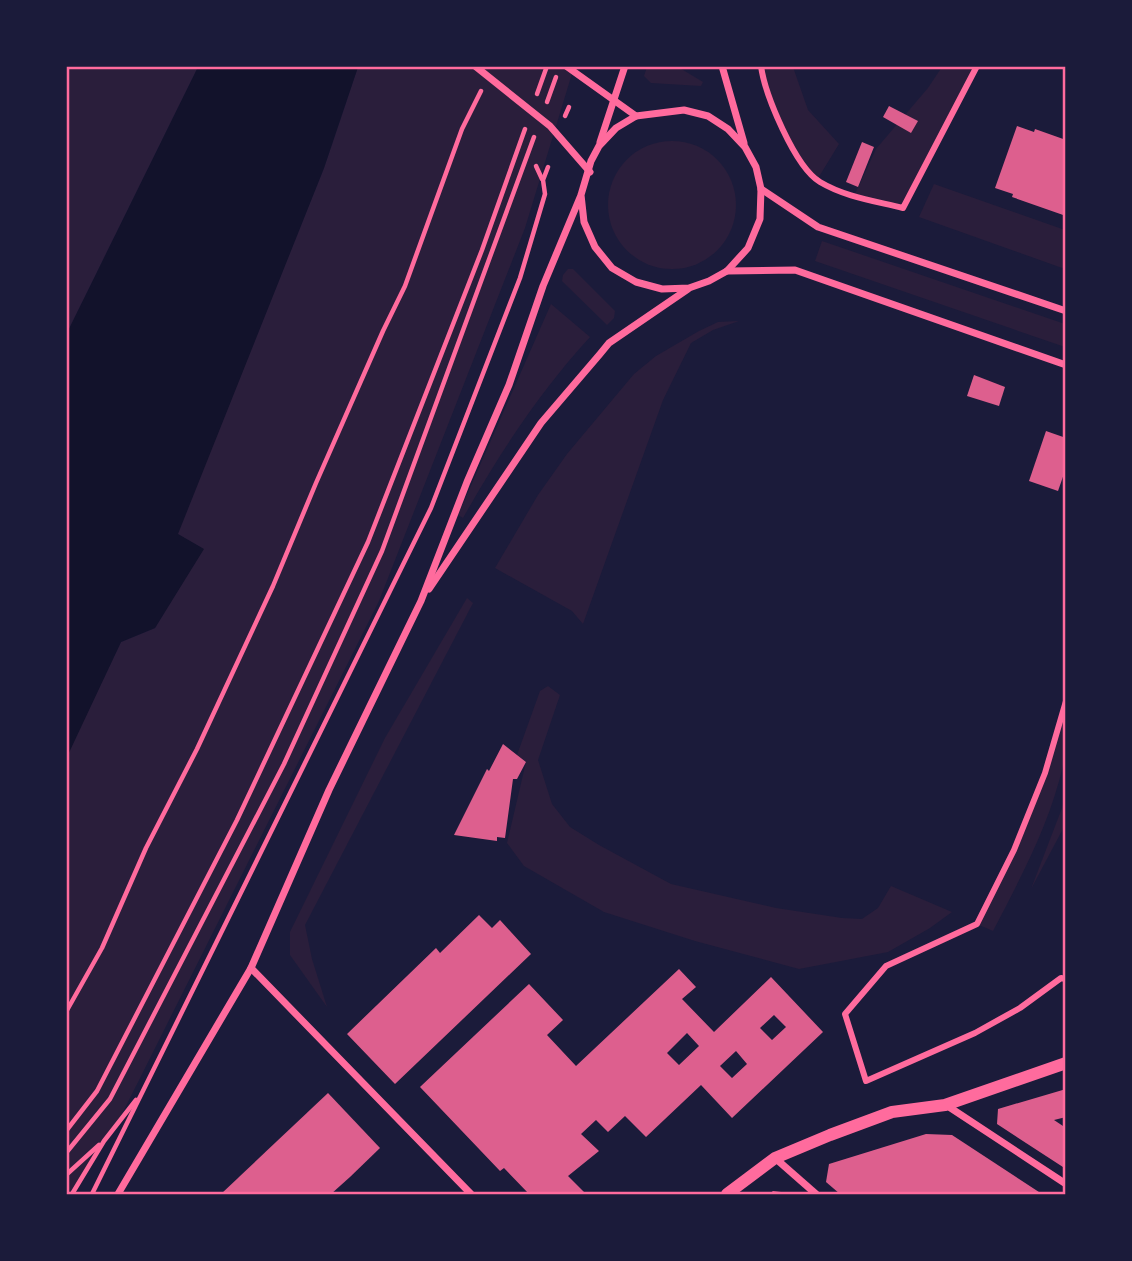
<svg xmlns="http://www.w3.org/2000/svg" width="1132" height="1261" viewBox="0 0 1132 1261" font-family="Roboto,sans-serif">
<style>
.green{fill:#2a1e3b}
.water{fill:#12122b}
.building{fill:#dd5f8e;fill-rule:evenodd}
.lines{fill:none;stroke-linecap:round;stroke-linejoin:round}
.path{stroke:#ff6b9d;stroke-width:4.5}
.pedestrian{stroke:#ff6b9d;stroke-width:6}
.minor{stroke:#ff6b9d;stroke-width:7}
.tertiary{stroke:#ff6b9d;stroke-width:12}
.neatline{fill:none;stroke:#ff6b9d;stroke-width:2.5}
</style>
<rect width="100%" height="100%" fill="#1b1b3a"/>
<g class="green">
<path d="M67,67H198L67,333Z"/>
<path d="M358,67H574L525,228L379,601L117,1124L73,1194H66V757L121,642L155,628L203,549L177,534L324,168Z"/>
<path d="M647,67H678L703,82L701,86L651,83L644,76Z"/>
<path d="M778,67H793L808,110L839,144L817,180L779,127L761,70Z"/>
<path d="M942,67H977L903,208L855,194L876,149L928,88Z"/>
<circle cx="672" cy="205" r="64"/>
<path d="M934,184L1065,230V269L919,217Z"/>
<path d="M822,241L1065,324V347L815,261Z"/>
<path d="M568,269H573L615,311L614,318L607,325L562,281L563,275Z"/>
<path d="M551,304L590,337C538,394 501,451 463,518L458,515Z"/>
<path d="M739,321L713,330L691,343L663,400L583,624L572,611L495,568L538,495L567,454L634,374L656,356L699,331L718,322Z"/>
<path d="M467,598L473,603L305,925L312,959L327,1007L290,955V932L385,738Z"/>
<path d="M548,686L560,695L538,760L552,804L570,827L599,845L671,884L776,908L842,918L862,919L878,908L891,886L952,912L930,928L888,952L799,969L695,941L604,912L524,866L507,843L526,762L517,755L540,691Z"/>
<path d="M1065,702C1065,719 1068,739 1065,756C1053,818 1022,875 993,931L977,924L1014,850L1045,773Z"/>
<path d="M1065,794V825L1031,889L1062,808Z"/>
</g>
<path class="water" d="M198,67H358L324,168L178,534L204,549L155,628L121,642L67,757V333Z"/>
<g class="building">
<path d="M889,106L918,121L911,133L883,117Z"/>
<path d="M1017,126L1034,132L1035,129L1066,140V216L1012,197L1013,194L995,188Z"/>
<path d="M862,142L874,147L858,187L846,182Z"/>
<path d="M974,375L1005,387L999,406L967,396Z"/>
<path d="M1046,431L1066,438V468L1058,491L1029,481Z"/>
<path d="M503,744L526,762L517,779H513L505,838L497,837V841L454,835L487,769L489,771Z"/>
<path d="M479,915L492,928L500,920L531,954L395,1084L347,1034L436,948L440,953Z"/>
<path d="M679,969L696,987L682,999L714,1032L771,977L823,1032L732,1118L701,1085L646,1137L625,1116L608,1132L596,1120L581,1134L599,1151L568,1176L586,1194H529L504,1168L500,1171L420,1087L529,984L563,1020L547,1035L576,1066ZM774,1015L786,1027L772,1040L760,1028ZM687,1033L699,1046L679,1065L667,1053ZM736,1051L747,1064L732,1078L720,1066Z"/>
<path d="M1066,1089V1117L1054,1120L1066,1128V1169L997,1124L998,1109Z"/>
<path d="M328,1093L380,1148L350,1177L331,1194H221Z"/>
<path d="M926,1134L952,1135L1042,1194H840L826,1182L829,1164Z"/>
<path d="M773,1191L789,1193V1194H769Z"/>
</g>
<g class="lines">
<g class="path">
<path d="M537,94L547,66"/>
<path d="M547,102L556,77"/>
<path d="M565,116L569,107"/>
<path d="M536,166L542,179"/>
<path d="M66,1012L102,948L146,848L197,749L273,586L316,483L383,331L405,286L462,129L481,91"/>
<path d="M66,1131L97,1091L237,820L368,542L482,250L525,129"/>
<path d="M66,1153L110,1099L284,764L382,551L534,137"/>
<path d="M66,1175L99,1145"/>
<path d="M72,1194L104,1141L136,1100"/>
<path d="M92,1194L431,508L520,278L545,194L543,180L548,167"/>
</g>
<g class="pedestrian">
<path d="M761,66C765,95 795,167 820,182C845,197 875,201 903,208L977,66"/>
<path d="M1066,701L1045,773L1014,850L977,924L886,966L845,1014L866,1081L975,1033L1020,1008L1061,978L1066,979"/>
</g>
<g class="minor">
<path d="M475,66L550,126L590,172"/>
<path d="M566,66L636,116"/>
<path d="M722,66L744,143"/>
<path d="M600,142L625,66"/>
<path d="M761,189L818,227L1066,311"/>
<path d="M727,271L795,270L1066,365"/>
<path d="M429,589L541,423L600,354L609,343L688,289"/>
<path d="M251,968L471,1194"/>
<path d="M946,1105L1066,1184"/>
<path d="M775,1158L816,1194"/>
<path d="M118,1194L251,968L329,790L421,601L467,482L509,385L543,286L581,195L591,161L599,146L616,128L636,116L684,110L708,116L728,129L745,147L756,167L761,189L760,219L748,248L727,271L709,281L689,288L662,289L636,282L612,268L595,247L584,222L581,195"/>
</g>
<path class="tertiary" d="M727,1194L775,1158L830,1135L892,1112L945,1105L1066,1063"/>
</g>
<rect width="1132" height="1261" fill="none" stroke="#1b1b3a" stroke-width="136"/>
<rect x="68" y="68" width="996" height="1125" class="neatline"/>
</svg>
